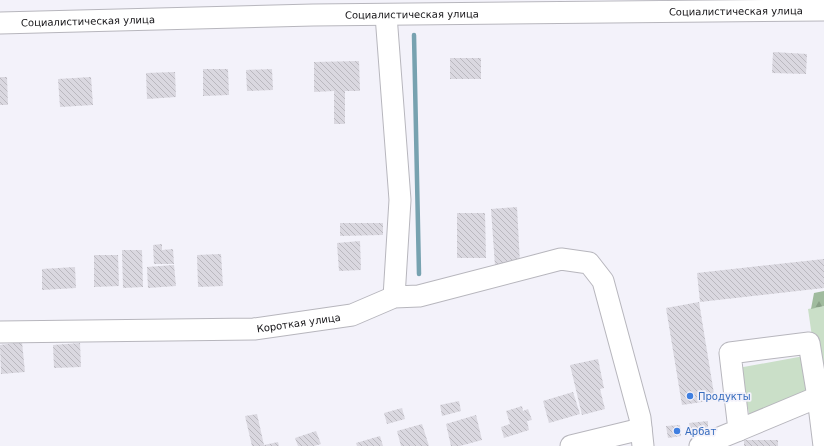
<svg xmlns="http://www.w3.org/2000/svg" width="824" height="446" viewBox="0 0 824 446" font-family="'DejaVu Sans',sans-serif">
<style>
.green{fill:#cadfc8}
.forest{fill:url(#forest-firs)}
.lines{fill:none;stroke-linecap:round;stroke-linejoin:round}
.stream{stroke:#77a2b0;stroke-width:4.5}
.building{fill:url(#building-back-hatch)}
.minor-casing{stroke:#b7b6bd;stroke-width:23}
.minor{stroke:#fff;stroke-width:21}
.shop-dot{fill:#3f7fe0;stroke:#f3f2fa;stroke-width:1.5}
.labels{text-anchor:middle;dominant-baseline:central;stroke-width:3.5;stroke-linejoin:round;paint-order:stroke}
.street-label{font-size:10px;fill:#131215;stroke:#f3f2fa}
.shop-label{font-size:10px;fill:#366cbe;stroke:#f3f2fa;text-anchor:start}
</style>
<defs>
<pattern id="forest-firs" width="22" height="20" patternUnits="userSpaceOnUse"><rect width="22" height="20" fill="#a0bb9e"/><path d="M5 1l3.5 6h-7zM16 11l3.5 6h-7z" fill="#89a087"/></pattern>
<pattern id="building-back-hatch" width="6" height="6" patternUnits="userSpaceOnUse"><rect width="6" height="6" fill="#dad8e0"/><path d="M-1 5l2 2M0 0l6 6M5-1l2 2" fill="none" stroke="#bab8bf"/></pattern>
</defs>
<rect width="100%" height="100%" fill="#f3f2fa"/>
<g class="green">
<path d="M824,306V390L820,392L808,309Z"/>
<path d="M804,356L812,394L750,417L738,368Z"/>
</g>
<path class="forest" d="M824,291V306L811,309L814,293Z"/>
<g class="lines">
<path class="stream" d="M414,35L419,274"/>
</g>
<g class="building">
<path d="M773,52L807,54L806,74L772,73Z"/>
<rect x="450" y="58" width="31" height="21"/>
<path d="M359,61L360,91H345V124H334V91L314,92V62Z"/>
<path d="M203,69H228L229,95L203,96Z"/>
<path d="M272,69L273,90L247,91L246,70Z"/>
<path d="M175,72L176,97L147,99L146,73Z"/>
<path d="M0,77H7L8,105H0Z"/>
<path d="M91,77L93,105L60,107L58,79Z"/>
<path d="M517,207L520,264L495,266L491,209Z"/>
<path d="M457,213H485L486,258H457Z"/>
<path d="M340,223H383V235L340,236Z"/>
<path d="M360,241L361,270L339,271L337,243Z"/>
<path d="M162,244V250L173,249L174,264H154L153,245Z"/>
<path d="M122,250H142L143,287L123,288Z"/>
<path d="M221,254L223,286L198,287L197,255Z"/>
<path d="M94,255H118L119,286L94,287Z"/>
<path d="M824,259V288L700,302L697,273Z"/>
<path d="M174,265L176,286L148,288L147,267Z"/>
<path d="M75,267L76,288L42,290V269Z"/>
<path d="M699,302L715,400L682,405L666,308Z"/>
<path d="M22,342L25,372L1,374L0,345Z"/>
<path d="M80,343L81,367L54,368L53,345Z"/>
<path d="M598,359L604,388L600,389L605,409L582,415L570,365Z"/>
<path d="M573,392L580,414L549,423L543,401Z"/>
<path d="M459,401L461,411L442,416L440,405Z"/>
<path d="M522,406L523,411L528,409L532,420L527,421L529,430L504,438L501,427L510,424L506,411Z"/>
<path d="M402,408L405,419L387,424L384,413Z"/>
<path d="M257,414L264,445L278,442L279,446H252L245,416Z"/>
<path d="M476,415L482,440L460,446H451L446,424Z"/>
<path d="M708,421V430L690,432L689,423Z"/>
<path d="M422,424L429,446H401L397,431Z"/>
<path d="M680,425L681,436L668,438L666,426Z"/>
<path d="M316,431L321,444L314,446H298L295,438Z"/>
<path d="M380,436L383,446H357L356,443Z"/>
<rect x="744" y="440" width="34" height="6"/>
</g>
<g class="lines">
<g class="minor-casing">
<g id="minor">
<path d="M386,15L400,200L394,297"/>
<path id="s1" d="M0,23L313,15L824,10"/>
<path id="s2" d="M0,332L254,329L352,315L394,297L419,296L561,259L589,263L603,281L640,418L643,446"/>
<path d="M739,430L818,397L824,446"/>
<path d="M571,446L641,429"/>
<path d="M700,446L739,430L730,353L809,343L818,397L824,395"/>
</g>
</g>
<use href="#minor" class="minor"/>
</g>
<g class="shop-dot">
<circle cx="690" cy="396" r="4"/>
<circle cx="677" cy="431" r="4"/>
</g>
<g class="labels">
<g class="street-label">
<text stroke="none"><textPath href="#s1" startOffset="736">Социалистическая улица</textPath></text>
<text stroke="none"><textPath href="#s1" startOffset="412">Социалистическая улица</textPath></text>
<text stroke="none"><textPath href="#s1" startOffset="88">Социалистическая улица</textPath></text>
<text stroke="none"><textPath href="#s2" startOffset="299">Короткая улица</textPath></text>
</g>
<g class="shop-label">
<text x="698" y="396">Продукты</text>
<text x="685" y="431">Арбат</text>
</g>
</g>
</svg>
